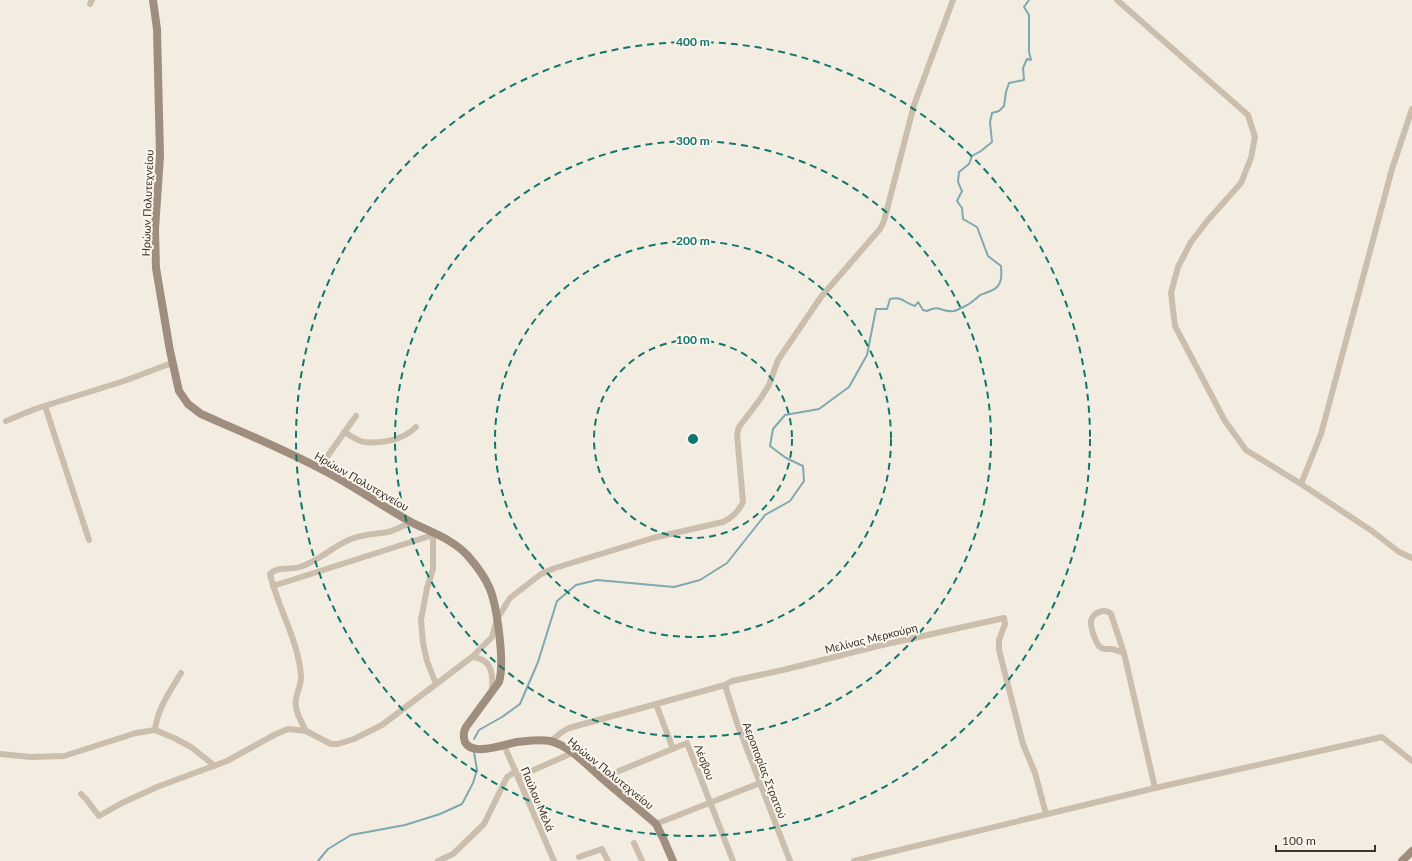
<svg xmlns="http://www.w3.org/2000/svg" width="1412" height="861" viewBox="0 0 1412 861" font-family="Lato,sans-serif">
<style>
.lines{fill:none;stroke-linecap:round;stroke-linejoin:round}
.stream{stroke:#80a8b0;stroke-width:2}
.street{stroke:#ccbeac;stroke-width:6}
.secondary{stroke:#9f8e7d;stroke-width:8}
.ring{fill:none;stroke:#0f766e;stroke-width:2;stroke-dasharray:7 5}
.labels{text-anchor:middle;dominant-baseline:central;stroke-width:4;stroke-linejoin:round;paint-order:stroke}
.street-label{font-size:11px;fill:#3a322b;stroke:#faf6ee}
.centre{fill:#0f766e;stroke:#faf6ee;stroke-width:2}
.ring-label{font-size:12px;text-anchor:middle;font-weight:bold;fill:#0f766e;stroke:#faf6ee;stroke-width:4;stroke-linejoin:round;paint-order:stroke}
</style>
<rect width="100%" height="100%" fill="#f3ede1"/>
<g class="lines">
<g class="stream">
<path d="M474,739L479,730L502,717L520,704L538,662L557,601L576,585L597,580L674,587L700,580L727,563L765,515L790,501L804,481L803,466L786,458L770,446L773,429L785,415L819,409L849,387L867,355L876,309H887L890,299C904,296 903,303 915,306L918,302L923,310L927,311C940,304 942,313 954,311C958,310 970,304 973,301C976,299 978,297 980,295C986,293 993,291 997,287C1003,281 1001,273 1001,266L988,256L977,227L963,219L962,208L957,201L962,191L958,182L959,172L969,164L972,156L981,151L992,142L990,122L992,113L999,111L1004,106L1006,92L1009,83L1024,80L1023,68L1027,59L1031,60L1029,52V15L1024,7L1029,0"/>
<path d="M318,861L328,849L351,835L405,825L440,814L462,804L473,783L477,770L474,752"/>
</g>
<g class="street">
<path d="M1117,0L1248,115L1255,137L1251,158L1241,183L1208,220L1191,242L1178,267L1171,293L1175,326L1225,421L1246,450L1301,484L1372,531L1399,552L1412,558"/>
<path d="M90,4L92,0"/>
<path d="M45,406L89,540"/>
<path d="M6,421L35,409L124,381L172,363"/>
<path d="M344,432C350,435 357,441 364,442C382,444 403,440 416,427"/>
<path d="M319,468L356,416"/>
<path d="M1301,484L1321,434L1392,169L1412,109"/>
<path d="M431,533L433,535V569L427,588L421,620L423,643L427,661L436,684"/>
<path d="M273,586L436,534"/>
<path d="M1124,653L1111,614C1105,608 1093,612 1091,621C1090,626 1096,644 1100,647C1104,650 1108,649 1112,649C1116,650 1120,652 1124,653L1155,788"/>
<path d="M472,657L492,637L497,619L510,598L541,574L555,568L653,538L723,522C733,517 738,512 743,502L737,434L739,427L761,398L769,385L778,360L821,297L880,229L884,221L914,105L953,0"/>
<path d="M725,685L737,723L790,861"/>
<path d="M656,704L673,749"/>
<path d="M155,730C157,709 171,690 181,673"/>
<path d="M306,731C301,721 294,710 296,699C297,691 302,684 301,675C298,640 278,608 270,574C277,566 291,570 300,567C319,561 333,546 351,539C363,534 376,534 388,532C396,530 403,526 411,522"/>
<path d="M551,741L562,732L569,728L725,685L732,681L783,670L878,646L1004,618L1005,624L999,640V650L1023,744L1035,773L1046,814"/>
<path d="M504,745L554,861"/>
<path d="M0,754L31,757L64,756L136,733L155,730L174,738L191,747L215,766"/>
<path d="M518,777L572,753"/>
<path d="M602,778L687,743L733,861"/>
<path d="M81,794L86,799L99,816L122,803L157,787L227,761L274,735L288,729L306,731L331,744H338L354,739L382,725L472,657C493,659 493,675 492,692"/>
<path d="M656,824L760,783"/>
<path d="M634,843L642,861"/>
<path d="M579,857L602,849L608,861"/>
<path d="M438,861L453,854L484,824L507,777L516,771"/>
<path d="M854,861L1155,788L1382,737L1412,761"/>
</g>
<g class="secondary">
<path d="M153,0L157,29L160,156L155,229L156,268L170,351L179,391L188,404L201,414C240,431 281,448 319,468C351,484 380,505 411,522C430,532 453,539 468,556C476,565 485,577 490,589C497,607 505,663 499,682L466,727C463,732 463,736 465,742C472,757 504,744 517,742C527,741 539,739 550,741C569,745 590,768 604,780C621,795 639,809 656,824L663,838L673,861"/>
<path d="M1402,861L1412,851"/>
</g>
</g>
<g class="ring">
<circle cx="693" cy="439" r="99"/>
<circle cx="693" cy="439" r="198"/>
<circle cx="693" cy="439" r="298"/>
<circle cx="693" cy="439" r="397"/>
</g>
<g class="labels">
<g class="street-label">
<text transform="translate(147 203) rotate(-88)">Ηρώων Πολυτεχνείου</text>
<text transform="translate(362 481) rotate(30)">Ηρώων Πολυτεχνείου</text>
<text transform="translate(871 638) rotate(-14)">Μελίνας Μερκούρη</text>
<text transform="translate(705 762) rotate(69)">Λέσβου</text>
<text transform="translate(765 770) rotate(69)">Αεροπορίας Στρατού</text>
<text transform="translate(611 773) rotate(39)">Ηρώων Πολυτεχνείου</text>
<text transform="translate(538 799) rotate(67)">Παύλου Μελά</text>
</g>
</g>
<circle cx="693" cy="439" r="6" class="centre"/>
<g class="ring-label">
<text x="693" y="46">400 m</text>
<text x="693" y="145">300 m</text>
<text x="693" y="245">200 m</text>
<text x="693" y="344">100 m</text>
</g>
<path d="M1276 845v6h99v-6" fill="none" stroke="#3a322b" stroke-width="2"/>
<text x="1282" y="845" font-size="12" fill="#3a322b" stroke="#faf6ee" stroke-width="3" paint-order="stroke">100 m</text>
</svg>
